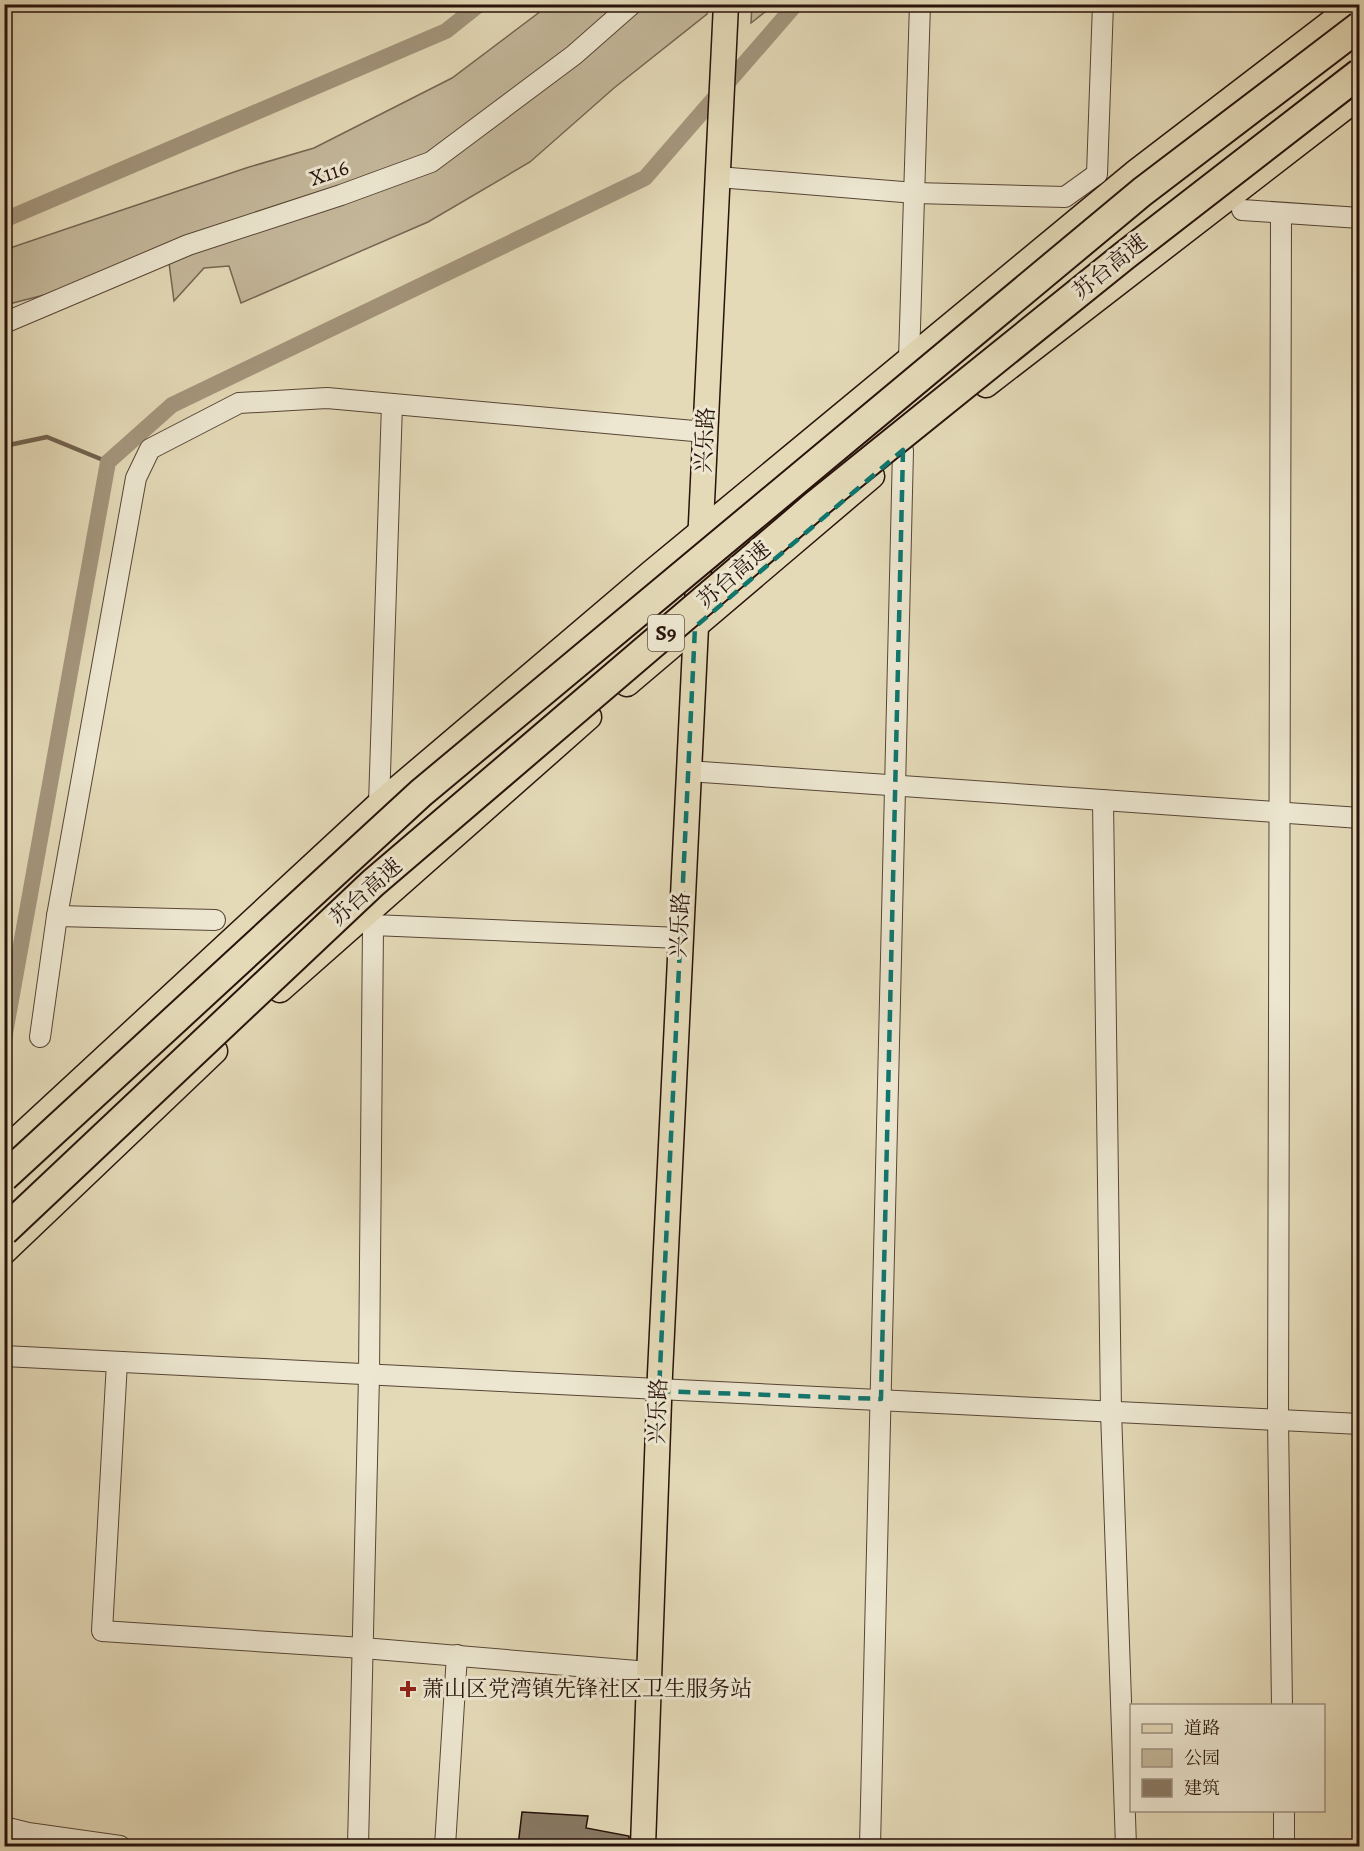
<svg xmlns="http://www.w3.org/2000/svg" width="1364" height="1851" viewBox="0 0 1364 1851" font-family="Alegreya,'Noto Serif SC',serif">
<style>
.green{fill:#c4b89b;stroke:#766653;stroke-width:1.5}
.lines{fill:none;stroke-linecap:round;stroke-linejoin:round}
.stream{stroke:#72624f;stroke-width:4.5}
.canal{stroke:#a4967d;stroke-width:16}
.building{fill:#8a7a65;stroke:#28130b;stroke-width:1.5}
.minor-casing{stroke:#574536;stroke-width:22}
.major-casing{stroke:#28130b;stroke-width:27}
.minor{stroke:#ede7d1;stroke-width:20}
.major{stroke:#e4dab8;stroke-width:24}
.highway-bridge-casing{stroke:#28130b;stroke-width:32;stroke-linecap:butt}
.highway-bridge{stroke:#e4dab8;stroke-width:28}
.marked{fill:none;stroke:#0f766e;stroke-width:4.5;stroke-dasharray:12 8;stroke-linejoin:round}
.poi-dot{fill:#8f2418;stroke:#ede7d1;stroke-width:2}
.labels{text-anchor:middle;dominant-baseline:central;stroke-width:6;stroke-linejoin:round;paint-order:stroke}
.shield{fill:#ede7d1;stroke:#635346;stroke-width:1.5}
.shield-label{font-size:21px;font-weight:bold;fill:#28130b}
.street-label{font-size:22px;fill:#28130b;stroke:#ede7d1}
.poi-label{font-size:22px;fill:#28130b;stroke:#ede7d1;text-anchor:start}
</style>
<rect width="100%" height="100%" fill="#e4dab8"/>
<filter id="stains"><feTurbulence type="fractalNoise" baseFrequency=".00333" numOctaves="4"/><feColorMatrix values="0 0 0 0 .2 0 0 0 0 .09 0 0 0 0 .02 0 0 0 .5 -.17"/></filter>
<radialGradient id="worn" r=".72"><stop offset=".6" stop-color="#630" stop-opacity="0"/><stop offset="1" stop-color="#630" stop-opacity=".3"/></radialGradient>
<g class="green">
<path d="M549,5H708L707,14L614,88L530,162L428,222L241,303L229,266L204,268L174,301L169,263L5,305L4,250L246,168L314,148L452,78Z"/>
<path d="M752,5V4L774,5L751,23Z"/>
</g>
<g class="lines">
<path class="stream" d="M4,446L47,437L108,462"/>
<g class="canal">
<path d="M4,220L446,31L480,4"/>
<path d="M4,1039L108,462L172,405L645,178L796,4"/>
</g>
</g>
<path class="building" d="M522,1812L588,1816L586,1828L629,1836V1846H518Z"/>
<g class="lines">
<g class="minor-casing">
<g id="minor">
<path d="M718,177L915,193L1065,197L1097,174L1103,4"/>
<path d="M1242,210L1360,218"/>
<path d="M1281,213L1278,1420L1282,1706"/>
<path d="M4,323L188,245L341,195L431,162L574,55L632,4"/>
<path d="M909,359L920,4"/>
<path d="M688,771L1360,818"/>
<path d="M1103,800L1111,1411L1126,1846"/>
<path d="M379,804L392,404"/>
<path d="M57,916L215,920"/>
<path d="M40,1037L57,916L136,478L150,449L239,403L327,398L705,432"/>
<path d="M4,1356C456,1380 908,1401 1360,1424"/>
<path d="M117,1362L102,1631L363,1648L649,1672"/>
<path d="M1284,1810V1846"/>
<path d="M4,1827L28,1833L120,1846"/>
<path d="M358,1846L369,1376L373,925L680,938"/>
<path d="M445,1846L457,1655"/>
<path d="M870,1846L903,450"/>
</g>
</g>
<g class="major-casing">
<g id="major">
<path d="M986,385L1360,96"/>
<path d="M627,684L872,476"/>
<path d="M280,990L589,717"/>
<path d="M4,1151L379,804L652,572L1137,171L1355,4"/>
<path d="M4,1252L215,1051"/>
<path d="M643,1846L660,1374L726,4"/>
</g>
</g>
<use href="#minor" class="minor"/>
<use href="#major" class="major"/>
<g class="highway-bridge-casing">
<g id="highway-bridge">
<path d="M4,1177L421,793L1142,192L1360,26"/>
<path d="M4,1231L373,883L814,506L1124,256L1360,73"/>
</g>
</g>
<use href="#highway-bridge" class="highway-bridge"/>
</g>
<path class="marked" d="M903,450L881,1399L659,1391L695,627Z"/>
<path class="poi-dot" d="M405 1680h6v6h6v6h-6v6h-6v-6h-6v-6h6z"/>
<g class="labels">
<rect class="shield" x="648" y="615" width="36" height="36" rx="4.5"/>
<g class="shield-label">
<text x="666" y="633">S9</text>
</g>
<g class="street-label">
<text transform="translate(329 173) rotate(-19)">X116</text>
<text transform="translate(1110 267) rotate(-39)">苏台高速</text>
<text transform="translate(705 440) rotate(-87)">兴乐路</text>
<text transform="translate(734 575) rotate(-41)">苏台高速</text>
<text transform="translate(366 892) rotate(-42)">苏台高速</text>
<text transform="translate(680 925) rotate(-87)">兴乐路</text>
<text transform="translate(658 1411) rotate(-88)">兴乐路</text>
</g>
<g class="poi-label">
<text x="422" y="1689">萧山区党湾镇先锋社区卫生服务站</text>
</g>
</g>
<rect width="1364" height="1851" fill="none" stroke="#e4dab8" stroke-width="24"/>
<rect x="6" y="6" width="1352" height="1839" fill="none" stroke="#28130b" stroke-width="3"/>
<rect x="12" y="12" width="1340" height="1827" fill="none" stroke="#28130b" stroke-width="1.5"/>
<rect x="1130" y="1704" width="195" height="108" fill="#ede7d1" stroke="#9e9282" stroke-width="1.5"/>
<rect x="1142" y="1724" width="30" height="9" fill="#e4dab8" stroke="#9e9282" stroke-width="1.5"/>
<text x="1184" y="1734" font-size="18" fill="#28130b">道路</text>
<rect x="1142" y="1749" width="30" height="18" fill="#c4b89b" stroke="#9e9282" stroke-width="1.5"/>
<text x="1184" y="1764" font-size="18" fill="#28130b">公园</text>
<rect x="1142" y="1779" width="30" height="18" fill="#8a7a65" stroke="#9e9282" stroke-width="1.5"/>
<text x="1184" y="1794" font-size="18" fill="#28130b">建筑</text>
<rect width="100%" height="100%" filter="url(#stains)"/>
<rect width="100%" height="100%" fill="url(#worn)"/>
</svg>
